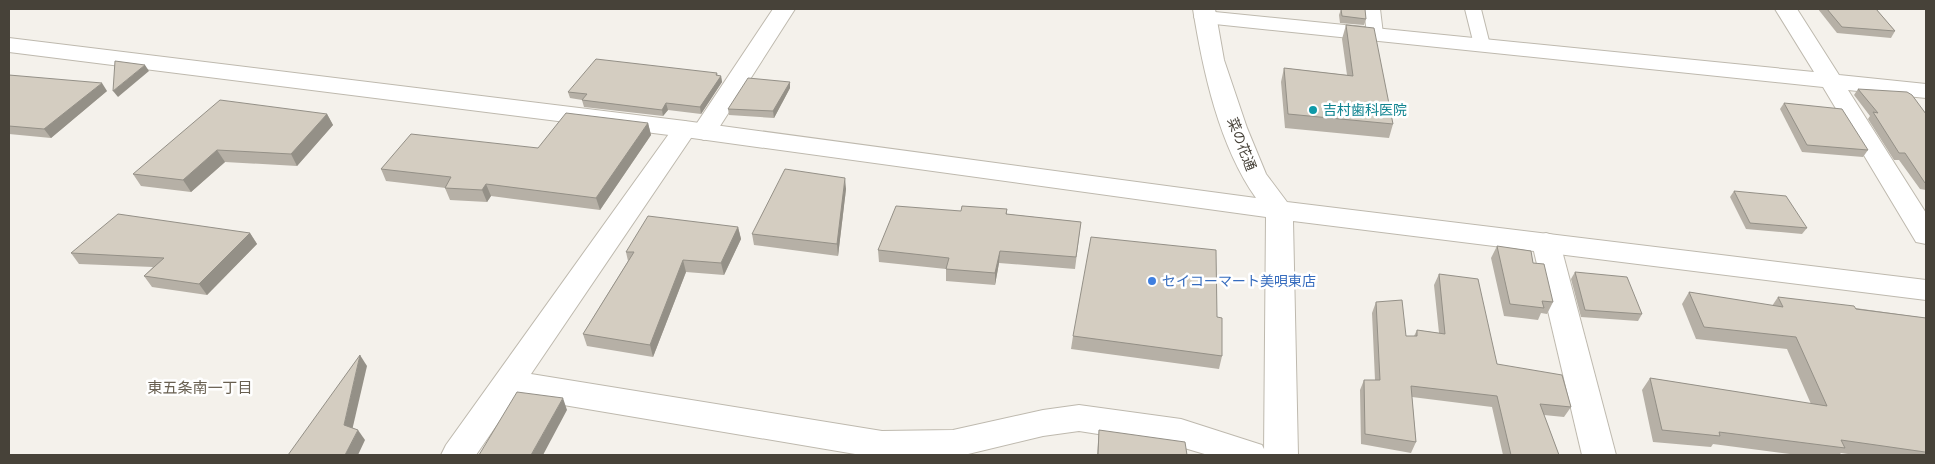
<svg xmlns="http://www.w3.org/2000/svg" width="1935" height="464" viewBox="0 0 1935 464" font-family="Arial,'Noto Sans JP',sans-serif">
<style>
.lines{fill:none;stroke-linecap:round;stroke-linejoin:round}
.service-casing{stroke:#beb9ae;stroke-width:2}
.minor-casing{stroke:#beb9ae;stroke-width:2}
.tertiary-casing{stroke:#beb9ae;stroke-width:2}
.service{fill:#fff;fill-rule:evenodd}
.minor{fill:#fff;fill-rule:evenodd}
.tertiary{fill:#fff;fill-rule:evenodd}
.wall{fill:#b6b0a6}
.shaded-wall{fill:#949087}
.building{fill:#d4cdc1;stroke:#949087}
.culture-dot{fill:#0f9aa8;stroke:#fff;stroke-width:2}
.shop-dot{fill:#3f7fe0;stroke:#fff;stroke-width:2}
.labels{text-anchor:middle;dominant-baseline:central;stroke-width:5;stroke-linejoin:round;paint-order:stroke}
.culture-label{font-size:14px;fill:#0d838f;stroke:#fff;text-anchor:start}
.street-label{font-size:14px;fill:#474239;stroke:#fff}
.shop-label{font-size:14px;fill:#366cbe;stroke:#fff;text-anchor:start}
.neighbourhood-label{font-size:15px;fill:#696051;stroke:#fff}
</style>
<rect width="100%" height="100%" fill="#f4f1eb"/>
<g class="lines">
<g class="service-casing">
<g id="service">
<path d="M1364,9H1380L1383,34L1381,37L1375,39L1367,34Z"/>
<path d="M1465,9H1481L1490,45L1488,48L1482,50L1474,45Z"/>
</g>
</g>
<g class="minor-casing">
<g id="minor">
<path d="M773,9H795L713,137L704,140L693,135L531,374L882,431L953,430L1043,410L1079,405L1181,419L1262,445L1267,455H1208L1181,447L1079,431L1043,436L964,455H861L516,397L476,455H441L446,445L676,124L685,121L695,126Z"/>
<path d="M1775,9H1797L1839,75L1926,84V98L1848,90L1926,213V244L1916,242L1823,87L1205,23L1197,22L1194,17L1197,12L1205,11L1814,72Z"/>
<path d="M1546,233L1556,236L1560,243L1616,455H1582L1532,243L1536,236Z"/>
</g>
</g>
<g class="tertiary-casing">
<path id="tertiary" d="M1193,9H1215L1224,60L1247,128L1266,174L1287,202L1926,280V300L1293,221L1298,455H1264L1266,217L685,137L9,52V38L685,121L1256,198C1219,146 1203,71 1193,9Z"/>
</g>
<use href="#service" class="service"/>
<use href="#minor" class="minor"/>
<use href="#tertiary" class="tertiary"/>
</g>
<g class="wall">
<path d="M1341,9L1366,19L1364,25L1340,23L1339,15Z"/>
<path d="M1818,9H1876L1895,31L1891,38L1837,33Z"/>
<path d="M1346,25L1393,124L1389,138L1285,128L1281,82L1284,68L1347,75L1342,39Z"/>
<path d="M9,75L107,91L51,138L9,134Z"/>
<path d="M718,75L721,76L722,82L701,114L668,110L663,116L584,107L582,100L570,98L568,92Z"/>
<path d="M790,82V88L774,118L729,115L728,109Z"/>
<path d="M1858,89L1926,114V190L1920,189L1899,160H1894L1868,119L1870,116L1854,95Z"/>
<path d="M1784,103L1868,150L1863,157L1802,152L1780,109Z"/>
<path d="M327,114L333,125L297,166L225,162L191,192L141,186L133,174Z"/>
<path d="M648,123L651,135L600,210L491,196L487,202L450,200L445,188H446L386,181L381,169L538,148Z"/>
<path d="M846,189L838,256L754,245L752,234Z"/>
<path d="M1734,191L1807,228L1802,234L1746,229L1730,197Z"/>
<path d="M1007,209V214L1081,222L1075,269L999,263L995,285L946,281V269L879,262L878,250L961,211Z"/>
<path d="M738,227L741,239L724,275L686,272L653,357L587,346L583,334L628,261L626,252Z"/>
<path d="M250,233L257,244L207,295L152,287L144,276L153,267L79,264L71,253Z"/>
<path d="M1497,246L1533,263L1553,302L1547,314L1541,313L1538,320L1504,316L1491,258Z"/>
<path d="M1575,272L1642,314L1638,321L1581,317L1571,279Z"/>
<path d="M1439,274L1497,364L1571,407L1564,417L1544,415L1559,455H1503L1492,407L1412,397L1416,442L1411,453L1361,444L1360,390L1364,380H1375L1372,313L1376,302L1406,336H1414L1417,330L1439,333L1434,285Z"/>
<path d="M1689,292L1772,306L1778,297L1926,318V455H1855L1841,453L1839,455H1798L1713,444L1711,447L1653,442L1642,390L1650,378L1811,404L1787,349L1696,339L1682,304Z"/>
<path d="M1217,317L1222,356L1219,369L1071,349L1073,336Z"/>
<path d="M1099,430L1187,455H1097Z"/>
</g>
<g class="shaded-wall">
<path d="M145,65L149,71L118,97L113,91Z"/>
<path d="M717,73L718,79L721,76L722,82L701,114L700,107Z"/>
<path d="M790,82V88L774,118L773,111Z"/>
<path d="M102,83L107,91L51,138L44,129Z"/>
<path d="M666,103L668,110L663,116L662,110Z"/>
<path d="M327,114L333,125L297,166L291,154Z"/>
<path d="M648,123L651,135L600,210L596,198Z"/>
<path d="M217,150L225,162L191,192L183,180Z"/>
<path d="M845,178L846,189L838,256L837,244Z"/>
<path d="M486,184L491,196L487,202L482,190Z"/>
<path d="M738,227L741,239L724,275L721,263Z"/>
<path d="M250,233L257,244L207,295L199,284Z"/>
<path d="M1000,251L999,263L995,285V273Z"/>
<path d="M683,260L686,272L653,357L650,345Z"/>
<path d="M360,355L367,366L351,435L344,425Z"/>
<path d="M563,398L567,410L543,455H531Z"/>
<path d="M358,430L365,440L358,455H345Z"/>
</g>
<g class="building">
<path d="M1341,9H1365L1366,19L1342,16Z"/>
<path d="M1827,9H1876L1895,31L1842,27Z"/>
<path d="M1346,25L1374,28L1393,124L1288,114L1284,68L1353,76Z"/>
<path d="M596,59L717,73L716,75L721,76L700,107L666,103L662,110L582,100L587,94L568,92Z"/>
<path d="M115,61L145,65L113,91Z"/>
<path d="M9,75L102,83L44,129L9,126Z"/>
<path d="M748,78L790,82L773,111L728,109Z"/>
<path d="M1858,89L1907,92L1912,95L1926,114V183H1925L1905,153H1899L1873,112L1878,113Z"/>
<path d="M220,100L327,114L291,154L217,150L183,180L133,174Z"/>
<path d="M1784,103L1842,109L1868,150L1807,145Z"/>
<path d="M566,113L648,123L596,198L486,184L482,190L445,188L451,177L381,169L411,134L538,148Z"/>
<path d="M785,169L845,178L837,244L752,234Z"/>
<path d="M1734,191L1786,196L1807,228L1750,223Z"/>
<path d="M896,206L961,211L962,206L1007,209L1006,214L1081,222L1076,257L1000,251L995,273L946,269L949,258L878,250Z"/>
<path d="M118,214L250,233L199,284L144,276L164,258L71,253Z"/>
<path d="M648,216L738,227L721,263L683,260L650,345L583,334L634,252H626Z"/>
<path d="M1091,237L1216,250L1217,317L1222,318V356L1073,336Z"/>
<path d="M1497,246L1531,251L1533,263L1544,264L1553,302L1542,301L1544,308L1510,304Z"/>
<path d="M1575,272L1627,277L1642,314L1585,310Z"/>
<path d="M1439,274L1478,279L1497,364L1562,375L1571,407L1540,404L1559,455H1511L1497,396L1411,386L1416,442L1365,434L1364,380H1380L1376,302L1402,300L1406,336H1417V330L1445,334Z"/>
<path d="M1689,292L1783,307L1778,297L1854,306L1856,309L1926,318V453L1925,452L1841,440L1845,448L1719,432L1720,436L1662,430L1650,378L1827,406L1796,337L1704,327Z"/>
<path d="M360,355L344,425L358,430L345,455H288Z"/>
<path d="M517,392L563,398L531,455H479Z"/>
<path d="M1099,430L1185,442L1187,455H1098Z"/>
</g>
<circle class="culture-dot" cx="1313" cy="110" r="5"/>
<circle class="shop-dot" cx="1152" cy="281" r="5"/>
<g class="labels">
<g class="culture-label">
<text x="1323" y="110">吉村歯科医院</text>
</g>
<g class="street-label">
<text transform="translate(1242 144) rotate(69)">菜の花通</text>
</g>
<g class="shop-label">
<text x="1162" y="281">セイコーマート美唄東店</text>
</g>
<g class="neighbourhood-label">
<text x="200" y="387">東五条南一丁目</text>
</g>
</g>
<rect width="1935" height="464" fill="none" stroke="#474239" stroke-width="20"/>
</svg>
